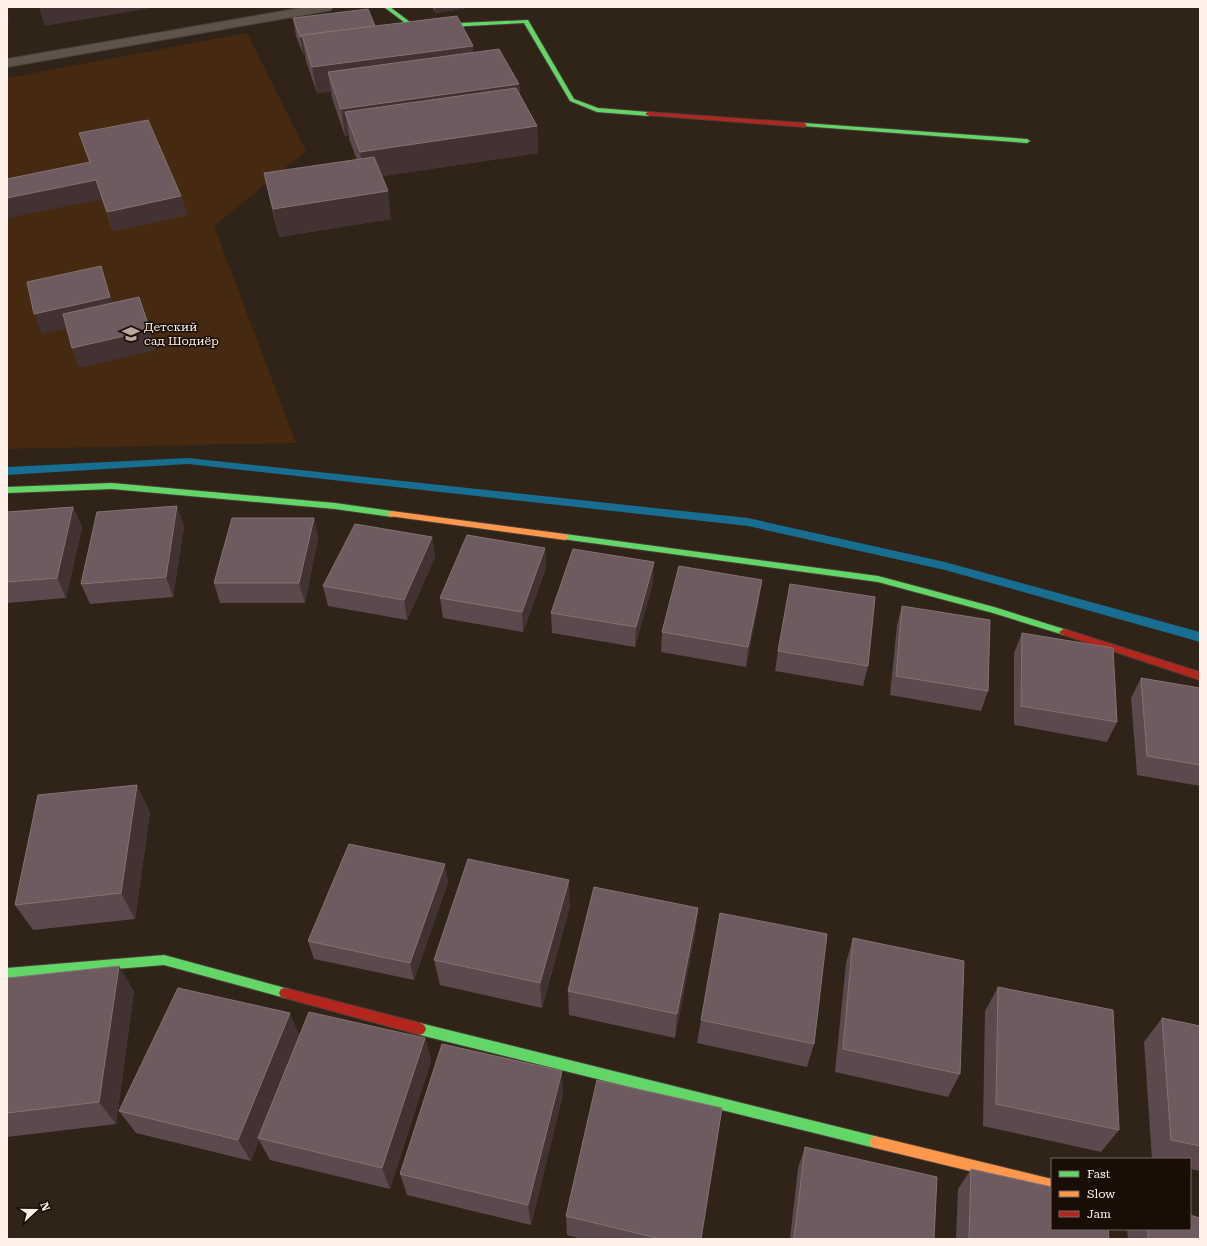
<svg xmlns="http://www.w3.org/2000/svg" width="1207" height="1246" viewBox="0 0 1207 1246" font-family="'Roboto Serif',serif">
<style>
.built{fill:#452910}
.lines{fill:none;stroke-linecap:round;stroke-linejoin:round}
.stream{fill:#176e90;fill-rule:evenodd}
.street-casing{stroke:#4a3e37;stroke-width:2}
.fast-casing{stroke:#4a3e37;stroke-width:2}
.slow-casing{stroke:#4a3e37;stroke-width:2}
.jam-casing{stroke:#4a3e37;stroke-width:2}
.street{fill:#5d534b;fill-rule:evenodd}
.fast{fill:#63d668;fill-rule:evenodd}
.slow{fill:#ff974d;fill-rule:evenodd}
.jam{fill:#b3261e;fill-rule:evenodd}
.wall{fill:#5b494e}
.shaded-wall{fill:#433232}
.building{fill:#6d5b5f;stroke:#847274}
.labels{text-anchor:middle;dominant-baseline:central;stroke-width:3;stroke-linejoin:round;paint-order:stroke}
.far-poi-label{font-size:12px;fill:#fef0e6;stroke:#190e06;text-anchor:start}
</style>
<rect width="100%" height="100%" fill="#302318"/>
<path class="built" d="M247,33L306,151L214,226L296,443L7,449V78Z"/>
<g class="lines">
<path class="stream" d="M188,458L748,518L945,562L1200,632V642L945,570L748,526L188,464L7,475V467Z"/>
<g class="street-casing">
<path id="street" d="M306,7H333L331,10L327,11L7,67V59Z"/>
</g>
<g class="fast-casing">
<g id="fast">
<path d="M384,7H390L414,25L528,20L574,99L598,108L648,112L651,114L648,116L597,112L570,101L524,23L413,29Z"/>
<path d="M804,123L1027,139L1030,141L1027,143L802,126L801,125Z"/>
<path d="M112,483L335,503L392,511L396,514L392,517L335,509L112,489L7,493V487Z"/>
<path d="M565,534L878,576L994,607L1067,630L1069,632L1064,635L993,613L878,582L562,539L561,537L562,535Z"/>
<path d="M164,955L285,988L289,989L291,993L289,997L285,998L164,965L7,978V968Z"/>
<path d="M420,1023L875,1136L879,1138L881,1142L879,1146L875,1148L420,1035L416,1033L414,1029L416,1025Z"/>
</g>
</g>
<g class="slow-casing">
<g id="slow">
<path d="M392,511L565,534L569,537L565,540L389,516L388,514L389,512Z"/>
<path d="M875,1136L1052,1179V1191L875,1148L871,1146L869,1142L871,1138Z"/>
</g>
</g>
<g class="jam-casing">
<g id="jam">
<path d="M648,112L804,123L807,125L804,127L646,115V113Z"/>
<path d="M1064,629L1200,672V680L1061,634L1059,632Z"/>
<path d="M285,988L420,1023L424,1025L426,1029L424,1033L420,1035L285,998L281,997L279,993L281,989Z"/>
</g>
</g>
<use href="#street" class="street"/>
<use href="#fast" class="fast"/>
<use href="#slow" class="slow"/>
<use href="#jam" class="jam"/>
</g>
<g class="wall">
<path d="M432,7H473L436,13Z"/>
<path d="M293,18L375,26L473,53L519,84L520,95L537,126L538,153L382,176L391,219L279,237L270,201L264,173L357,160L349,139V135L345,136L332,98L331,91L317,93L306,61L305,54H303L296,36Z"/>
<path d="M79,133L181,196L187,215L113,231Z"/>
<path d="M73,507L82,527L66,598L7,603V512Z"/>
<path d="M314,518L318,538L305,603H220L214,583Z"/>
<path d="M184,526L173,597L90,604L81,584Z"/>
<path d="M432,537L435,557L407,620L328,606L323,586Z"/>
<path d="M545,548L546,568L523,632L443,618L440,598Z"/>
<path d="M653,582L635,647L552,633L551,613Z"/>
<path d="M759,600L746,667L661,652L662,632Z"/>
<path d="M902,606L988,691L981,711L890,695L897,625Z"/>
<path d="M1022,633L1117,722L1107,742L1014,725V653Z"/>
<path d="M778,651L868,666L863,686L775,671Z"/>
<path d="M1141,678L1200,688V786L1137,775L1131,698Z"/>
<path d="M150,812L135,919L33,930L15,905Z"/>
<path d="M448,882L414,980L314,959L308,941Z"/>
<path d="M570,906L542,1008L440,985L434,960Z"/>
<path d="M698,908L695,934L675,1038L569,1015L568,991Z"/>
<path d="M853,938L960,1074L948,1097L835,1072L846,963Z"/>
<path d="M7,983L134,991L116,1124L7,1137Z"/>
<path d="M998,987L1119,1130L1101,1152L983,1126L985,1011Z"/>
<path d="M1162,1018L1200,1026V1171L1190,1169V1159H1152L1144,1042Z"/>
<path d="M701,1020L814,1044L807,1067L697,1043Z"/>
<path d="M299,1035L425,1038L431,1061L390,1189L270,1160L259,1140L251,1161L136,1133L119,1111Z"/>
<path d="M563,1094L531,1225L407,1195L400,1174Z"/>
<path d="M805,1147L934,1239H790L798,1168Z"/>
<path d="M971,1169L1109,1239H956L958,1189Z"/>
<path d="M566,1216L701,1239H582L567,1235Z"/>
<path d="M1127,1229H1190L1200,1239H1128Z"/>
</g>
<g class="shaded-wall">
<path d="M39,7H157L45,26Z"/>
<path d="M435,7H473L436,13Z"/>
<path d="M7,15L9,23L7,24Z"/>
<path d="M302,36L305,54H303L300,37Z"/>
<path d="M473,46L475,72H328L331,91L317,93L312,67Z"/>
<path d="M519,84L521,111L345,112L349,135L345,136L341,109Z"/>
<path d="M537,126L538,153L364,179L360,152Z"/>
<path d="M96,180L102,199L7,218V198Z"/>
<path d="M388,191L391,219L279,237L273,209Z"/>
<path d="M181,196L187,215L113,231L107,212Z"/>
<path d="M101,266L117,317L42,334L34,314Z"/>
<path d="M150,330L156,350L79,368L72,348Z"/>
<path d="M177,506L184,526L173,597L166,577Z"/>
<path d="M73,507L82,527L66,598L57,578Z"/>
<path d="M314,518L318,538L305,603L299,583Z"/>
<path d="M432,537L435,557L407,620L404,600Z"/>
<path d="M545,548L546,568L523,632L522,612Z"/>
<path d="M654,562L653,582L635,647L636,627Z"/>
<path d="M762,580L759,600L746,667L748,647Z"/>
<path d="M137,785L150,812L135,919L121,893Z"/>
<path d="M445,864L448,882L414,980L410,963Z"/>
<path d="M569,880L570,906L542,1008L540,983Z"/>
<path d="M698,908L695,934L675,1038L677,1014Z"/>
<path d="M119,966L134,991L116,1124L99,1102Z"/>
<path d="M290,1013L300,1037L258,1138L259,1140L251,1161L238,1140Z"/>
<path d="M425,1038L431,1061L390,1189L382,1168Z"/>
<path d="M562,1071L563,1094L531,1225L528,1205Z"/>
</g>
<g class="building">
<path d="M368,9L375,26L302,35V36L300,37L293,18Z"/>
<path d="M457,16L473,46L312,67L302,35Z"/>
<path d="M499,49L519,84L341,109L328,72Z"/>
<path d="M516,88L537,126L360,152L345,112Z"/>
<path d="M148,120L181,196L107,212L96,180L7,198V179L90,162L79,133Z"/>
<path d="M374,157L388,191L273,209L264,173Z"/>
<path d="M101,266L110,297L34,314L27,282Z"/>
<path d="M139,297L150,330L72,348L63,314Z"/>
<path d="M177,506L166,577L81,584L97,512Z"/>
<path d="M73,507L57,578L7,582V512Z"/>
<path d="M232,518H314L299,583H214Z"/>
<path d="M355,524L432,537L404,600L323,586Z"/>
<path d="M467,535L545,548L522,612L440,598Z"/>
<path d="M573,549L654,562L636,627L551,613Z"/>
<path d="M679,566L762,580L748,647L662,632Z"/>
<path d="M790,584L875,597L868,666L778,651Z"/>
<path d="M902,606L990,620L988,691L896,676Z"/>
<path d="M1022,633L1113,648L1117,722L1021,706Z"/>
<path d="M1141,678L1200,688V765L1147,756Z"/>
<path d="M137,785L121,893L15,905L38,795Z"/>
<path d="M349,844L445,864L410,963L308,941Z"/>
<path d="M468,859L569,880L540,983L434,960Z"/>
<path d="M594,887L698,908L677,1014L568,991Z"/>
<path d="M720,913L827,934L814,1044L701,1020Z"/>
<path d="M853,938L964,961L960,1074L843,1049Z"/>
<path d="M119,966L99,1102L7,1113V983L8,978Z"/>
<path d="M998,987L1113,1010L1119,1130L996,1104Z"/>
<path d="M178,988L290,1013L238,1140L119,1111Z"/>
<path d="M309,1012L425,1038L382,1168L258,1138Z"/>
<path d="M1162,1018L1200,1026V1146L1171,1140Z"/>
<path d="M442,1044L562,1071L528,1205L400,1174Z"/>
<path d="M597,1080L722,1108L701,1239H661L566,1216Z"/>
<path d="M805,1147L937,1177L934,1239H794Z"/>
<path d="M971,1169L1052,1187V1229H1108L1109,1239H969Z"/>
<path d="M1190,1215L1200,1218V1239H1148V1229H1190Z"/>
</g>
<defs>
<g id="school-bare" transform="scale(1.38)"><path d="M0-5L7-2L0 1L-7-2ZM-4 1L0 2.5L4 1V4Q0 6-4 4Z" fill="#b6a89e" stroke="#190e06" stroke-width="2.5" paint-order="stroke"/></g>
</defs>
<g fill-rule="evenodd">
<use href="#school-bare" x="131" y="334"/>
</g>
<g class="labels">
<g class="far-poi-label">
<text x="144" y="327">Детский<tspan x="144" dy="14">сад Шодиёр</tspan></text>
</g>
</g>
<rect width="1207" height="1246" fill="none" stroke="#fef0e6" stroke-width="16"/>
<rect x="1051" y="1158" width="140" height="72" fill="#190e06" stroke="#756860"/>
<rect x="1059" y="1171" width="20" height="6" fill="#63d668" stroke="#756860"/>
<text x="1087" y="1178" font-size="12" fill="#fef0e6">Fast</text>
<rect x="1059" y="1191" width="20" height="6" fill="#ff974d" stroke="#756860"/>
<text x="1087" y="1198" font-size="12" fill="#fef0e6">Slow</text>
<rect x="1059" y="1211" width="20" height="6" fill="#b3261e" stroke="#756860"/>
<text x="1087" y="1218" font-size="12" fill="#fef0e6">Jam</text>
<g transform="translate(36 1210) rotate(69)" stroke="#190e06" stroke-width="3" paint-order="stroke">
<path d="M0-3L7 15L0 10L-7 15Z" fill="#fef0e6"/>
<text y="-6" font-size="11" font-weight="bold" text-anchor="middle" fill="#fef0e6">N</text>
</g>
</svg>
